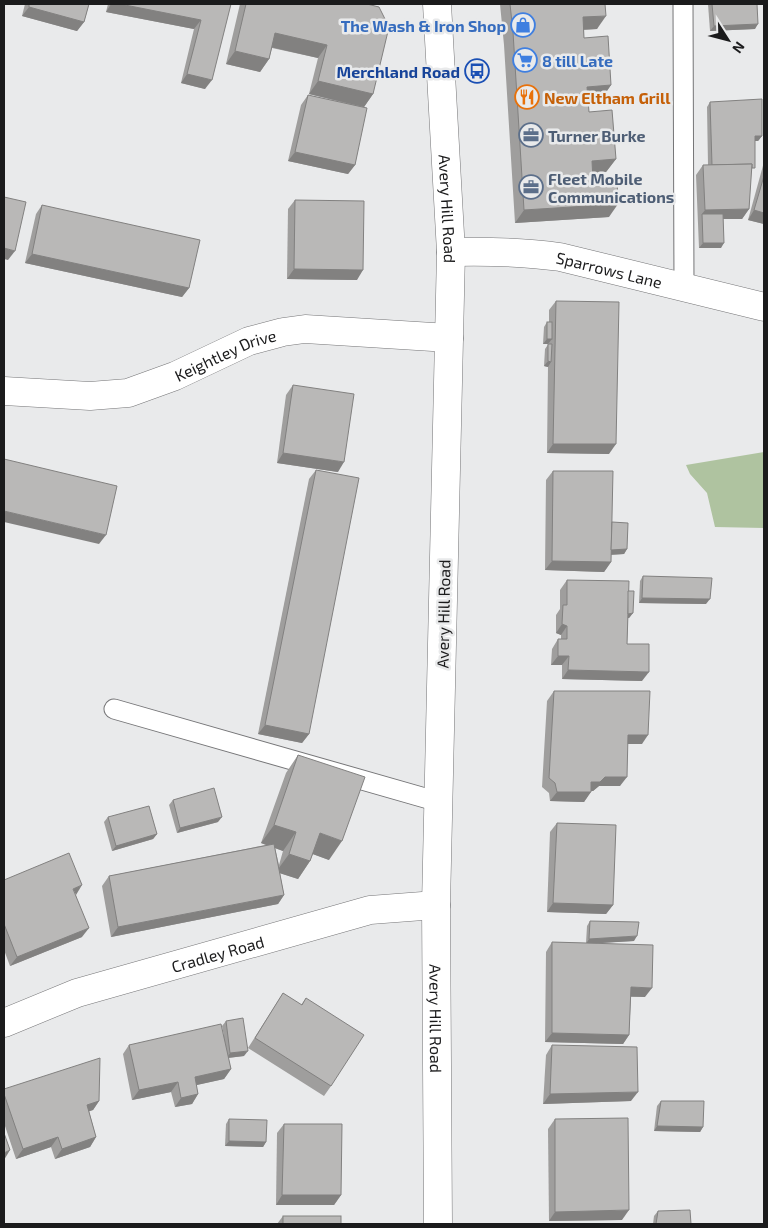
<svg xmlns="http://www.w3.org/2000/svg" width="768" height="1228" viewBox="0 0 768 1228" font-family="'Exo 2',sans-serif">
<style>
.forest{fill:#afc3a0}
.lines{fill:none;stroke-linecap:round;stroke-linejoin:round}
.lane-casing{stroke:#757577;stroke-width:21}
.street-casing{stroke:#757577;stroke-width:29}
.secondary-casing{stroke:#757577;stroke-width:29}
.lane{stroke:#fff;stroke-width:19}
.street{stroke:#fff;stroke-width:28}
.secondary{stroke:#fff;stroke-width:28}
.wall{fill:#9f9e9d;fill-rule:evenodd}
.shaded-wall{fill:#828180}
.building{fill:#b9b8b7;stroke:#828180}
.labels{text-anchor:middle;dominant-baseline:central;stroke-width:5;stroke-linejoin:round;paint-order:stroke}
.shop-label{font-size:16px;font-weight:bold;fill:#366cbe;stroke:#e9eaeb;text-anchor:end}
.transit-label{font-size:16px;font-weight:bold;fill:#164399;stroke:#e9eaeb;text-anchor:end}
.food-label{font-size:16px;font-weight:bold;fill:#c56008;stroke:#e9eaeb;text-anchor:start}
.service-label{font-size:16px;font-weight:bold;fill:#4e5e75;stroke:#e9eaeb;text-anchor:start}
.street-label{font-size:16px;fill:#1b1b1c;stroke:#e9eaeb}
</style>
<rect width="100%" height="100%" fill="#e9eaeb"/>
<path class="forest" d="M764,452V528L715,527L707,493L690,474L686,465Z"/>
<g class="lines">
<g class="lane-casing">
<g id="lane">
<path d="M683,4L684,287"/>
<path d="M114,709L439,802"/>
</g>
</g>
<g class="street-casing">
<g id="street">
<path id="s1" d="M451,252C489,251 523,252 560,257L764,307"/>
<path id="s2" d="M4,391L90,396L128,393L175,376L249,341L283,332L305,329L449,338"/>
<path id="s3" d="M4,1023L77,993L370,910L436,905"/>
</g>
</g>
<g class="secondary-casing">
<g id="secondary">
<path id="s4" d="M437,4L451,252L436,905L438,1224"/>
</g>
</g>
<use href="#lane" class="lane"/>
<use href="#street" class="street"/>
<use href="#secondary" class="secondary"/>
</g>
<g class="wall">
<path d="M25,4H89L84,22L77,31L22,16Z"/>
<path d="M108,4H231L205,89L181,83L194,29L106,12Z"/>
<path d="M240,4H367L373,94L364,107L355,165L348,174L288,161L301,105L308,95L356,106L309,94L318,58L272,48L269,59L260,72L226,64Z"/>
<path d="M500,4H605L597,29L584,30V38L611,85L602,98L588,99L589,112L616,159L606,172L593,173V181L609,217L515,223L504,45Z"/>
<path d="M708,4H757L755,29L710,31Z"/>
<path d="M710,102L762,136L758,141H755L751,173L749,209L742,219H723L721,248H699L696,175L703,165H708L707,107Z"/>
<path d="M764,162V224L748,220Z"/>
<path d="M295,200L357,280L287,279L288,209Z"/>
<path d="M42,205L189,288L182,297L25,263L36,214Z"/>
<path d="M556,301L609,454L547,453L548,366V367L544,366L545,349L549,343L548,344H543L544,327L547,322H549V310Z"/>
<path d="M293,385L338,472L277,463L286,395Z"/>
<path d="M316,470L309,734L302,743L258,734L309,479Z"/>
<path d="M553,471L612,522L627,549L624,554L611,555V562L604,572L545,570L546,480Z"/>
<path d="M643,576L706,604L639,603L640,581Z"/>
<path d="M567,580L628,591L633,613L629,618H628L627,644L642,681L562,679V665H551L552,649L558,639H561V635L556,633V615L560,609V590Z"/>
<path d="M554,691L642,744H627L620,786H599L593,791H591L584,802L550,801L549,793L542,787L547,701Z"/>
<path d="M298,755L329,860L313,854L310,861L298,879L280,873L284,895L278,904L111,937L102,886L109,876L266,845L261,843L286,773ZM275,848L283,851L279,865Z"/>
<path d="M173,800L218,822L177,833L169,805Z"/>
<path d="M108,817L157,834L153,839L112,851L104,822Z"/>
<path d="M557,823L613,905L606,914L547,912L550,832Z"/>
<path d="M4,880L76,895L82,937L10,966L4,950Z"/>
<path d="M590,921L634,941L597,943L645,997H631L629,1035L623,1044L545,1042L546,952L552,942L586,943L587,926Z"/>
<path d="M283,993L301,1005L306,998L331,1086L324,1096L248,1048Z"/>
<path d="M226,1021L244,1056L228,1058L231,1069L224,1079L196,1085L198,1094L192,1104L175,1107L171,1092L132,1100L123,1054L129,1045L224,1036L222,1026Z"/>
<path d="M552,1045L631,1101L543,1104L546,1055Z"/>
<path d="M4,1089L99,1101L93,1110L89,1111L96,1137L90,1147L55,1159L51,1147L16,1159L4,1123Z"/>
<path d="M661,1101L703,1127L700,1132L654,1131L657,1106Z"/>
<path d="M229,1119L266,1142L263,1147L225,1146L226,1124Z"/>
<path d="M555,1119L622,1220L549,1221L548,1129Z"/>
<path d="M284,1124L341,1195L334,1205H276L277,1133Z"/>
<path d="M658,1211L691,1224H653L654,1216Z"/>
<path d="M283,1216L341,1224H277Z"/>
</g>
<g class="shaded-wall">
<path d="M111,4H120L201,20L194,29L106,12Z"/>
<path d="M29,7L84,22L77,31L22,16Z"/>
<path d="M606,16L597,29L573,30L583,17Z"/>
<path d="M758,24L755,29L710,31L714,26Z"/>
<path d="M275,33L327,45L318,58L266,46Z"/>
<path d="M235,51L269,59L260,72L226,64Z"/>
<path d="M187,74L212,80L205,89L181,83Z"/>
<path d="M318,81L373,94L364,107L309,94Z"/>
<path d="M611,85L602,98L578,100L587,87Z"/>
<path d="M755,136H762L758,141H751Z"/>
<path d="M295,152L355,165L348,174L288,161Z"/>
<path d="M616,159L606,172L583,174L592,161Z"/>
<path d="M618,204L609,217L515,223L524,210Z"/>
<path d="M749,209L742,219H702V214L705,210Z"/>
<path d="M754,210L764,213V224L748,220Z"/>
<path d="M703,243H724L721,248H699Z"/>
<path d="M4,248L15,251L8,260L4,259Z"/>
<path d="M32,254L189,288L182,297L25,263Z"/>
<path d="M294,269L363,270L357,280L287,279Z"/>
<path d="M547,339H552L548,344H543Z"/>
<path d="M548,361L551,362L548,367L544,366Z"/>
<path d="M553,444H616L609,454L547,453Z"/>
<path d="M283,453L344,462L338,472L277,463Z"/>
<path d="M4,511L106,535L99,544L4,522Z"/>
<path d="M627,549L624,554L604,555L608,550Z"/>
<path d="M552,561L611,562L604,572L545,570Z"/>
<path d="M642,598L710,599L706,604L639,603Z"/>
<path d="M633,613L629,618L621,619L625,614Z"/>
<path d="M562,624L567,626L561,635L556,633Z"/>
<path d="M558,656H569L562,665H551Z"/>
<path d="M568,670L649,672L642,681L562,679Z"/>
<path d="M265,725L309,734L302,743L258,734Z"/>
<path d="M628,735H648L642,744H621Z"/>
<path d="M605,777H627L620,786H599L593,791H585L591,782Z"/>
<path d="M557,792H591L584,802L550,801Z"/>
<path d="M222,817L218,822L177,833L180,828Z"/>
<path d="M274,825L296,832L283,851L261,843Z"/>
<path d="M320,833L342,841L329,860L307,852Z"/>
<path d="M157,834L153,839L112,851L116,846Z"/>
<path d="M289,854L310,861L298,879L276,872Z"/>
<path d="M82,885L76,895L73,889Z"/>
<path d="M284,895L278,904L111,937L118,927Z"/>
<path d="M553,903L613,905L606,914L547,912Z"/>
<path d="M89,928L82,937L10,966L17,957Z"/>
<path d="M637,936L634,941L586,944L589,939Z"/>
<path d="M631,987L652,988L645,997L625,996Z"/>
<path d="M552,1033L629,1035L623,1044L545,1042Z"/>
<path d="M248,1051L244,1056L227,1058L230,1053Z"/>
<path d="M231,1069L224,1079L188,1087L195,1077Z"/>
<path d="M178,1082L171,1092L132,1100L139,1090Z"/>
<path d="M638,1092L631,1101L543,1104L550,1094Z"/>
<path d="M198,1094L192,1104L175,1107L181,1098Z"/>
<path d="M99,1101L93,1110L81,1114L87,1105Z"/>
<path d="M657,1126L703,1127L700,1132L654,1131Z"/>
<path d="M58,1137L51,1147L16,1159L23,1149Z"/>
<path d="M96,1137L90,1147L55,1159L62,1149Z"/>
<path d="M229,1141L266,1142L263,1147L225,1146Z"/>
<path d="M10,1150L4,1160V1153Z"/>
<path d="M282,1195H341L334,1205H276Z"/>
<path d="M629,1210L622,1220L549,1221L555,1212Z"/>
</g>
<g class="building">
<path d="M29,4H89L84,22L29,7Z"/>
<path d="M120,4H231L212,80L187,74L201,20Z"/>
<path d="M246,4H367L379,7L389,27L373,94L318,81L327,45L275,33L269,59L235,51Z"/>
<path d="M510,4H605L606,16L583,17L584,38L608,36L611,85L587,87L589,112L612,110L616,159L592,161L593,181L617,179L618,204L524,210L513,32Z"/>
<path d="M712,4H757L758,24L714,26Z"/>
<path d="M308,95L367,108L355,165L295,152Z"/>
<path d="M762,99V136H755V168H752V164L712,165L710,102Z"/>
<path d="M752,164L749,209L705,210L703,165Z"/>
<path d="M764,176V213L754,210Z"/>
<path d="M4,197L26,202L15,251L4,248Z"/>
<path d="M295,200L364,201L363,270L294,269Z"/>
<path d="M42,205L200,240L189,288L32,254Z"/>
<path d="M702,214H723L724,243H703Z"/>
<path d="M556,301L619,302L616,444H553Z"/>
<rect x="547" y="322" width="5" height="17"/>
<path d="M548,344H552L551,362L548,361Z"/>
<path d="M293,385L354,394L344,462L283,453Z"/>
<path d="M4,459L117,486L106,535L4,511Z"/>
<path d="M316,470L359,478L309,734L265,725Z"/>
<path d="M553,471H613L611,562L552,561Z"/>
<path d="M612,522L628,523L627,549L611,550Z"/>
<path d="M643,576L712,578L710,599L642,598Z"/>
<path d="M567,580L629,581L627,644H649V672L568,670L569,656H558V639H567V626L562,624L563,605H567Z"/>
<path d="M628,591H634L633,613L628,614Z"/>
<path d="M554,691H650L648,735H628L627,777H605L600,782H591V792H557L555,783L549,778Z"/>
<path d="M298,755L365,777L342,841L320,833L310,861L289,854L296,832L274,825Z"/>
<path d="M214,788L222,817L180,828L173,800Z"/>
<path d="M149,806L157,834L116,846L108,817Z"/>
<path d="M557,823L616,825L613,905L553,903Z"/>
<path d="M274,844L284,895L118,927L109,876Z"/>
<path d="M69,853L82,885L73,889L89,928L17,957L4,924V880Z"/>
<path d="M590,921L639,922L637,936L589,939Z"/>
<path d="M552,942L653,945L652,988L631,987L629,1035L552,1033Z"/>
<path d="M283,993L302,1005L306,998L364,1035L331,1086L255,1038Z"/>
<path d="M243,1018L248,1051L230,1053L226,1021Z"/>
<path d="M221,1024L231,1069L195,1077L198,1094L181,1098L178,1082L139,1090L129,1045Z"/>
<path d="M552,1045L637,1047L638,1092L550,1094Z"/>
<path d="M100,1058L99,1101L87,1105L96,1137L62,1149L58,1137L23,1149L4,1094V1089Z"/>
<path d="M661,1101H704L703,1127L657,1126Z"/>
<path d="M628,1118L629,1210L555,1212V1119Z"/>
<path d="M229,1119L267,1120L266,1142L229,1141Z"/>
<path d="M284,1124H342L341,1195H282Z"/>
<path d="M4,1133L10,1150L4,1153Z"/>
<path d="M690,1210L691,1224H656L658,1211Z"/>
<rect x="283" y="1216" width="58" height="8"/>
</g>
<defs>
<g id="shop-ring" transform="scale(1.25)"><circle r="9.5" fill="#e9eaeb" stroke="#3f7fe0" stroke-width="1.5"/><path d="M-5-2.5h2.3a2.7 3.5 0 0 1 5.4 0H5L5.5 6h-11ZM-1.5-2.5h3a1.5 2.3 0 0 0-3 0Z" fill="#3f7fe0"/></g>
<g id="supermarket-ring" transform="scale(1.25)"><circle r="9.5" fill="#e9eaeb" stroke="#3f7fe0" stroke-width="1.5"/><path d="M-6-5.5h2.5l.6 2H6L4.5 2H-2.5L-4.4-4H-6ZM-1.5 3.2a1.3 1.3 0 1 0 .1 0ZM3 3.2a1.3 1.3 0 1 0 .1 0Z" fill="#3f7fe0"/></g>
<g id="bus-ring" transform="scale(1.25)"><circle r="9.5" fill="#e9eaeb" stroke="#1a4fb4" stroke-width="1.5"/><path d="M-5-6H5V4H4V6H2V4H-2V6H-4V4H-5ZM-3.5-4V0h7V-4ZM-3.5 1.2v1.5H-2V1.2ZM2 1.2v1.5H3.5V1.2Z" fill="#1a4fb4"/></g>
<g id="restaurant-ring" transform="scale(1.25)"><circle r="9.5" fill="#e9eaeb" stroke="#e8710a" stroke-width="1.5"/><path d="M-5-6h1v4h1v-4h1v4h1v-4h1v5L-1.5 .5V6h-2V.5L-5-1ZM5-6V6H3V1.5H1.5Q1.5-4 5-6Z" fill="#e8710a"/></g>
<g id="office-ring" transform="scale(1.25)"><circle r="9.5" fill="#e9eaeb" stroke="#5c6f8a" stroke-width="1.5"/><path d="M-6-3h4V-5.5h4V-3h4V5H-6ZM-1-4.5V-3h2v-1.5ZM-6 0V1H6V0Z" fill="#5c6f8a"/></g>
</defs>
<g fill-rule="evenodd">
<use href="#shop-ring" x="523" y="25"/>
<use href="#supermarket-ring" x="525" y="60"/>
<use href="#bus-ring" x="477" y="71"/>
<use href="#restaurant-ring" x="527" y="97"/>
<use href="#office-ring" x="531" y="135"/>
<use href="#office-ring" x="531" y="187"/>
</g>
<g class="labels">
<g class="shop-label">
<text x="506" y="25">The Wash &amp; Iron Shop</text>
<text x="542" y="60" text-anchor="start">8 till Late</text>
</g>
<g class="transit-label">
<text x="460" y="71">Merchland Road</text>
</g>
<g class="food-label">
<text x="544" y="97">New Eltham Grill</text>
</g>
<g class="service-label">
<text x="548" y="135">Turner Burke</text>
<text x="548" y="178">Fleet Mobile<tspan x="548" dy="18">Communications</tspan></text>
</g>
<g class="street-label">
<text stroke="none"><textPath href="#s4" startOffset="205">Avery Hill Road</textPath></text>
<text stroke="none"><textPath href="#s1" startOffset="160">Sparrows Lane</textPath></text>
<text stroke="none"><textPath href="#s2" startOffset="229">Keightley Drive</textPath></text>
<text transform="translate(443 614) rotate(-89)">Avery Hill Road</text>
<text stroke="none"><textPath href="#s3" startOffset="225">Cradley Road</textPath></text>
<text stroke="none"><textPath href="#s4" startOffset="1015">Avery Hill Road</textPath></text>
</g>
</g>
<rect width="768" height="1228" fill="none" stroke="#1b1b1c" stroke-width="10"/>
<g transform="translate(728 40) rotate(126)" stroke="#e9eaeb" stroke-width="4" paint-order="stroke">
<path d="M0-4L9 19L0 12L-9 19Z" fill="#1b1b1c"/>
<text y="-8" font-size="14" font-weight="bold" text-anchor="middle" fill="#1b1b1c">N</text>
</g>
</svg>
